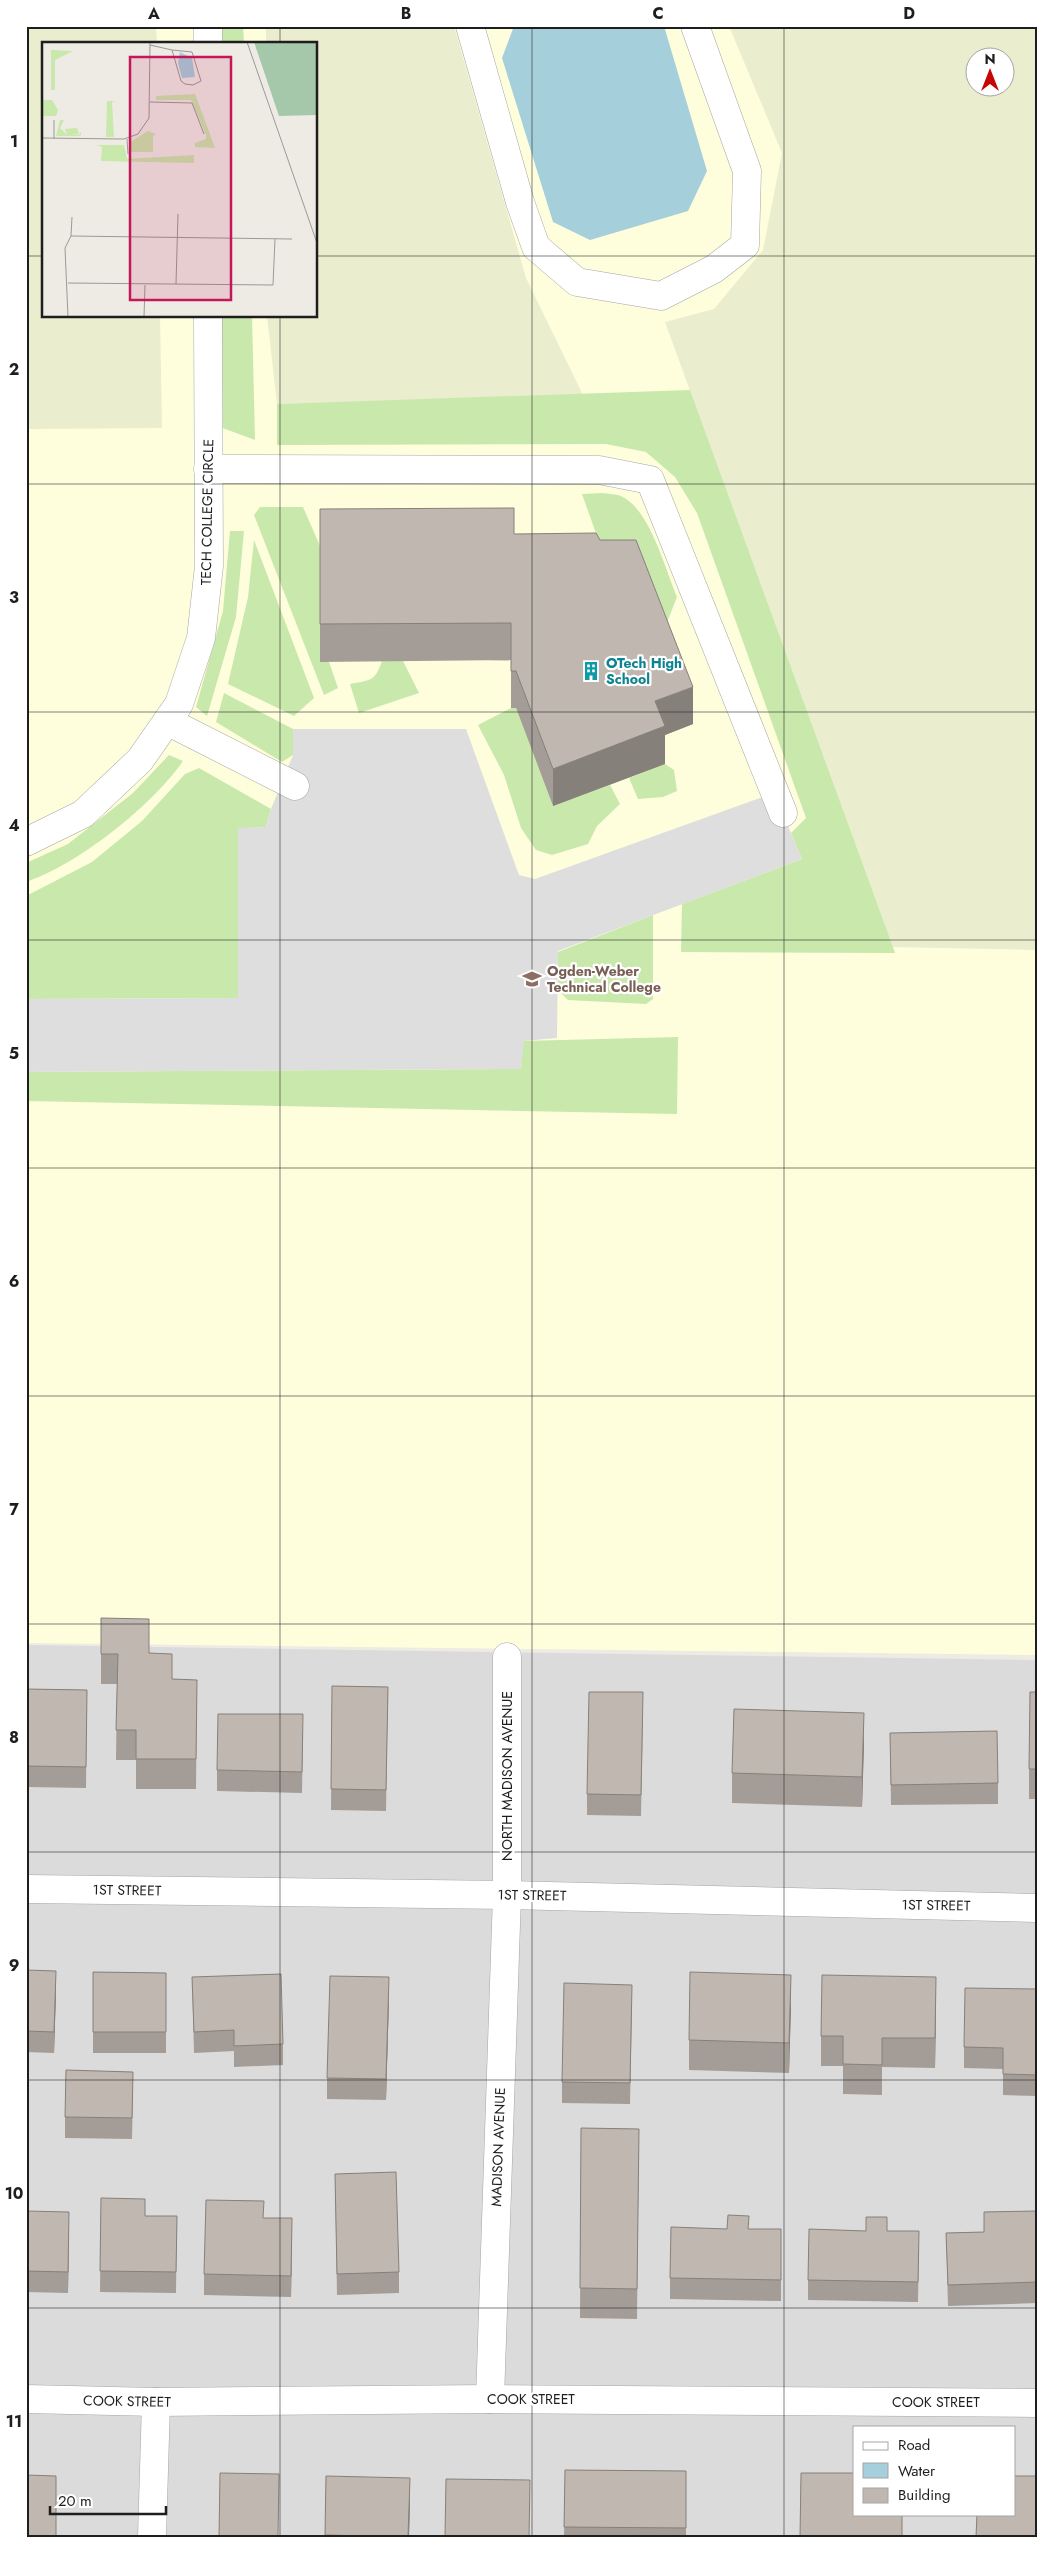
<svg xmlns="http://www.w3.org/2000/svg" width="1063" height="2563" viewBox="0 0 1063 2563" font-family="Jost,sans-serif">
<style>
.residential{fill:#dcdbdb;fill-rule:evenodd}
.education{fill:#fefedd;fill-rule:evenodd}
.farmland{fill:#ebedcf;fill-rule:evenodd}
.grass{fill:#c9e8ab}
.parking{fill:#dedede}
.water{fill:#a5cfdb}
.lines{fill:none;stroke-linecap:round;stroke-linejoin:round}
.minor-casing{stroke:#a5a5a5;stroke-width:29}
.minor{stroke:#fff;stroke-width:28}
.wall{fill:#a49d97}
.shaded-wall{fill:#86807b}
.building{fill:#bfb7b0;stroke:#86807b}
.grid{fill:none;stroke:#1e1e1e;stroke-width:1;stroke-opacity:0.55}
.labels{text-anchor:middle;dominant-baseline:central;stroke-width:4.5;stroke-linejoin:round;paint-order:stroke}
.street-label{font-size:14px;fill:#1e1e1e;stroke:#fff}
.culture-label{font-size:14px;font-weight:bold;fill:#0d838f;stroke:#fff;text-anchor:start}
.education-label{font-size:14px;font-weight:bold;fill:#785e54;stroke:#fff;text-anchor:start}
.inset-road{fill:none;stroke:#9b9995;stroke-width:1}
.view{fill:#c2185b;fill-opacity:0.15;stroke:#c2185b;stroke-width:2.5}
.inset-edge{fill:none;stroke:#1e1e1e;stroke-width:2.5}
.neatline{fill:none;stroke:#1e1e1e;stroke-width:2}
.grid-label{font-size:16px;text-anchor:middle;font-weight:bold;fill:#1e1e1e}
</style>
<rect width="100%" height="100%" fill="#eeebe4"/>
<path class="residential" d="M26,1645L1037,1660V2537H26ZM854,2427H1014V2514H854Z"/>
<path class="education" d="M26,26H1037V1655L26,1643ZM44,44H316V316H44ZM976,58H1006V88H976Z"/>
<g class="farmland">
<path d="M26,26H156L157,44H44V316H160L162,428L30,429L26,424Z"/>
<path d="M266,26H454L526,278L583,395L277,404L267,316H316V44H266Z"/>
<path d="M729,26H1037V950L893,947L665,322L714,309L763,250L782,153ZM976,58H1006V88H976Z"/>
</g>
<g class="grass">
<path d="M220,26H243L244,44H220Z"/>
<path d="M220,316H252L255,440L220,427Z"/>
<path d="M690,390L893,947L895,953L681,952L682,904L802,859L791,833L806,818L697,513L675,477L646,452L606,444L277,445V404Z"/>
<path d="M602,493C608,494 616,494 621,496C650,509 665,569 677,597L660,640L612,578L582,494Z"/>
<path d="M260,507H303L320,546V661L329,662L338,688L324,695L254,515Z"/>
<path d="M230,531H244L236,617L207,716L196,707L223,611Z"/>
<path d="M254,540L314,698L294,716L228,684L248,597Z"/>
<path d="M382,661H403L419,693L359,713L350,684C370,680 375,682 382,661Z"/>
<path d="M224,693L293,729V755L282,762L216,722Z"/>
<path d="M511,708H516L553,806L610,785L620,804L597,826L588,844L552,855L536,850L521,828L504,775L478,725Z"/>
<path d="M169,755L183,761C152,806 77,865 26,882V863L68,844L133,793Z"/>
<path d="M665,764L674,770L677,791L663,797L638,799L629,778Z"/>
<path d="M199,768L271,809L266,827L238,829V998L26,999V896L92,862L142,821L185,774Z"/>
<path d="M653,915V999L646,1004L568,1000L558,990V952Z"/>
<path d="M678,1037L677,1114L26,1101V1072L521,1069L523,1041Z"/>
</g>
<path class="parking" d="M293,729H466L519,875L535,879L774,793L802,859L558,951L557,1038L524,1041L521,1069L26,1072V999L238,998V828L266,827L271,809L293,755Z"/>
<path class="water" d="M514,26H664L707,171L688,211L590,240L553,222L502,58Z"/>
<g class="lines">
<g class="minor-casing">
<g id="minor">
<path d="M208,26V44"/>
<path d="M470,26L520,202L536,247L577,282L661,296L714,269L745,245L747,171L695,26"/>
<path d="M208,469L599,470L650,480L783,813"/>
<path d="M167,721L295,786"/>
<path d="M26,842L83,814L140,760L179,704L201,638L209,566L208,316"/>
<path d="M26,1889L507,1895L1037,1908"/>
<path d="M26,2399L156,2402L490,2399L1037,2403"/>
<path d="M490,2399L507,1895V1657"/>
<path d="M152,2537L156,2402"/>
</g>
</g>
<use href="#minor" class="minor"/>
</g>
<g class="wall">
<path d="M320,509L693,724L665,735V764L553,806L516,708H511V660L320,662Z"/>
<path d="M101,1618L149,1653L172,1679L197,1680L196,1789H136V1760H116L117,1684H101Z"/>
<path d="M332,1686L388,1687L386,1811L331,1810Z"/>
<path d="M26,1689L87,1690L86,1788L26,1787Z"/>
<path d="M1037,1692V1799H1029V1769Z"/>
<path d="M643,1713L641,1816L587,1815V1794Z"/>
<path d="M890,1733L998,1783V1804L891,1805Z"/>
<path d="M303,1735L302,1793L217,1791V1770Z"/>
<path d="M864,1743L862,1807L732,1803V1773Z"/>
<path d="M26,1970L56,1992L54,2053L26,2052Z"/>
<path d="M93,1972L166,1973V2053H93Z"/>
<path d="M192,1977L283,2044V2065L234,2067V2051L194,2053Z"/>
<path d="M1037,1989V2096L1003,2095V2069L964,2068V2047Z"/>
<path d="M389,1998L386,2100L327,2099V2078Z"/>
<path d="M791,2005L789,2073L689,2070V2040Z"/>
<path d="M632,2006L630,2104L562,2103V2082Z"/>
<path d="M936,2007L935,2068L882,2067V2095L843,2094V2066H821V2036Z"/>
<path d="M133,2093L132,2139L65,2138V2117Z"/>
<path d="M581,2128L639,2129L637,2319L580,2318Z"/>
<path d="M335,2174L399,2272V2293L337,2295Z"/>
<path d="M101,2198L145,2216H177L176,2293L100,2292Z"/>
<path d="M26,2211L69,2233L68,2293L26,2292Z"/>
<path d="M1037,2211V2303L948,2306L946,2233L984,2232V2212Z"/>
<path d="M264,2218L292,2239L291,2297L204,2295V2274Z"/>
<path d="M749,2229H781V2301L670,2299V2278Z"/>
<path d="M866,2231H887L919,2252L918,2302L808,2300V2280Z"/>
<path d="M565,2470L686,2471V2537H564Z"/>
<path d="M326,2476L410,2499L409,2537H325Z"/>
</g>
<g class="shaded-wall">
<path d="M693,687V724L665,735V764L553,806V769L655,701Z"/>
<path d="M864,1713V1743L862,1807V1777Z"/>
<path d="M56,1971V1992L54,2053V2032Z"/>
<path d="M791,1975V2005L789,2073V2043Z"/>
<path d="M389,1977V1998L386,2100V2079Z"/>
<path d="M936,1977V2007L935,2068V2038Z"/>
<path d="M69,2212V2233L68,2293V2272Z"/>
<path d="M292,2218V2239L291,2297V2276Z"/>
<path d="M410,2478V2499L409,2537H408Z"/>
</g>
<g class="building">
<path d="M514,508V534L596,533L600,540H636L693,687L655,701L665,726L553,769L516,671H511V623L320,624V509Z"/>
<path d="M101,1618L149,1619V1653L172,1654V1679L197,1680L196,1759H136V1730H116L118,1654H101Z"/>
<path d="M332,1686L388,1687L386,1790L331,1789Z"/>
<path d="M26,1689L87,1690L86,1767L26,1766Z"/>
<path d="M589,1692H643L641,1795L587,1794Z"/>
<path d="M1030,1692H1037V1769H1029Z"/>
<path d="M734,1709L864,1713L862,1777L732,1773Z"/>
<path d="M218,1714H303L302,1772L217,1770Z"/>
<path d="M997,1731L998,1783L891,1785L890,1733Z"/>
<path d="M26,1970L56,1971L54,2032L26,2031Z"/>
<path d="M93,1972L166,1973V2032H93Z"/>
<path d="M690,1972L791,1975L789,2043L689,2040Z"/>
<path d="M281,1974L283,2044L234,2046V2030L194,2032L192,1977Z"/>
<path d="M822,1975L936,1977L935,2038H882V2065L843,2064V2036H821Z"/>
<path d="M330,1976L389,1977L386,2079L327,2078Z"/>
<path d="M564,1983L632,1985L630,2083L562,2082Z"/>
<path d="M965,1988L1037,1989V2075L1003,2074V2048L964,2047Z"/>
<path d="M66,2070L133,2072L132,2118L65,2117Z"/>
<path d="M581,2128L639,2129L637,2289L580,2288Z"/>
<path d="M396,2172L399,2272L337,2274L335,2174Z"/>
<path d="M101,2198L145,2199V2216H177L176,2272L100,2271Z"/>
<path d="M206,2200L264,2201L263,2218H292L291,2276L204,2274Z"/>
<path d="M26,2211L69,2212L68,2272L26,2271Z"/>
<path d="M1037,2211V2282L948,2285L946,2233L984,2232V2212Z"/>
<path d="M728,2215L749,2216L748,2229H781V2280L670,2278L671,2227L727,2229Z"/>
<path d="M866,2217H887V2231H919L918,2282L808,2280L809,2229L866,2231Z"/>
<path d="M565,2470L686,2471V2528L564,2527Z"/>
<path d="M220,2473L279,2474L278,2537H219Z"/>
<path d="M801,2473H854V2514H902V2537H800Z"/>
<path d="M26,2475L56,2476V2537H26Z"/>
<path d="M326,2476L410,2478L408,2537L325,2535Z"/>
<path d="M1014,2476H1037V2537H976L977,2514H1014Z"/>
<path d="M446,2479L530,2480L529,2537L445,2536Z"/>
</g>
<path class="grid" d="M280,26V44M532,26V2537M784,26V2537M26,256H44M316,256H1037M280,316V2537M26,484H1037M26,712H1037M26,940H1037M26,1168H1037M26,1396H1037M26,1624H1037M26,1852H1037M26,2080H1037M26,2308H1037"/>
<defs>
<g id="building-bare" transform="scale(1.5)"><path d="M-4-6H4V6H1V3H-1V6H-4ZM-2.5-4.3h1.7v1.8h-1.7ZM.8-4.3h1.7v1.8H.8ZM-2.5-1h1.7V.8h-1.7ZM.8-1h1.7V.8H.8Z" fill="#0f9aa8" stroke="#fff" stroke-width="2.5" paint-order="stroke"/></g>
<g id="university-bare" transform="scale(1.5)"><path d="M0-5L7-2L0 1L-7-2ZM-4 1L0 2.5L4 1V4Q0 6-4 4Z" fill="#8d6e63" stroke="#fff" stroke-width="2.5" paint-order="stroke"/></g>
</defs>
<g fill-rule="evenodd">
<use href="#building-bare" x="591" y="671"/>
<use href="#university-bare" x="532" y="979"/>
</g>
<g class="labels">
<g class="street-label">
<text transform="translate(207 512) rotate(-89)">TECH COLLEGE CIRCLE</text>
<text transform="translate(507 1776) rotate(-90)">NORTH MADISON AVENUE</text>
<text transform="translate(127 1890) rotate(1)">1ST STREET</text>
<text transform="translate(532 1895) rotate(1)">1ST STREET</text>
<text transform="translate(936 1905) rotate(1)">1ST STREET</text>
<text transform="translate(498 2147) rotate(-88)">MADISON AVENUE</text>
<text x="531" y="2399">COOK STREET</text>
<text transform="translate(127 2401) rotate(1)">COOK STREET</text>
<text x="936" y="2402">COOK STREET</text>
</g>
<g class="culture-label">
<text x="606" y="663">OTech High<tspan x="606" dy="16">School</tspan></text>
</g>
<g class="education-label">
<text x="547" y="971">Ogden-Weber<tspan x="547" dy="16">Technical College</tspan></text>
</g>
</g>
<g transform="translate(42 42)">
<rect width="275" height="275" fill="#eeebe4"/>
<path d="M9,8L31,9L13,18V48H9ZM153,52L173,106L153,105V101L164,97V93L149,58H114V54ZM0,58H10L16,68L14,74H0ZM65,59H75L70,60L72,95H64ZM18,78H22L18,86L25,93L23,87L35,86L37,92L30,93H37L39,90V93L37,94H14ZM106,89L114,92L111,94V110H88L87,101ZM55,103H82L85,117L152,113V121L59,119L60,105Z" fill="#c9e8ab"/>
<path d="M212,0H275V73L237,74Z" fill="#a5c7aa"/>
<path d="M138,10L150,16L153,35L140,36L136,21Z" fill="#a5cfdb"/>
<path class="inset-road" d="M205,0L275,201M108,3L130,8L139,39L143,42L151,43L159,39L150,10L130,8M108,60L150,61L162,92M0,96L82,97L96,92L107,76L108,0M12,97V78M85,97L86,112M29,194L250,197M26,241L231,243L233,197M134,242L136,172M26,275L23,206L29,194L30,175M102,275L103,243"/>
<path class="view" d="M88,15H189V258H88Z"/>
<rect width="275" height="275" class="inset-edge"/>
</g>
<rect width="1063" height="2563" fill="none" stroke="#ffffff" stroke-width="55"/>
<rect x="853" y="2426" width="162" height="90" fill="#ffffff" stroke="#a5a5a5"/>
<rect x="863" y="2442" width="25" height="8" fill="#ffffff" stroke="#a5a5a5"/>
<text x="898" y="2450" font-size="15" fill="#1e1e1e">Road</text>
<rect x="863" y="2463" width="25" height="15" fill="#a5cfdb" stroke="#a5a5a5"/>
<text x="898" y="2476" font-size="15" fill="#1e1e1e">Water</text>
<rect x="863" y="2488" width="25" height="15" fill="#bfb7b0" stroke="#a5a5a5"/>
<text x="898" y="2500" font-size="15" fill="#1e1e1e">Building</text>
<g transform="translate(990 72)"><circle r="24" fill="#ffffff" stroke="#a5a5a5"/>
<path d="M0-4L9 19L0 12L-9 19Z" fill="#c60505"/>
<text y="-8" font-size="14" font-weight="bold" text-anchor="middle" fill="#1e1e1e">N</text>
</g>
<path d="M50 2506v8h116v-8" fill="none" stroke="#1e1e1e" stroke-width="2.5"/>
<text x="58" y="2506" font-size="15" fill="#1e1e1e" stroke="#ffffff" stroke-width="4" paint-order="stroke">20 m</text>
<rect x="28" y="28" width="1008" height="2508" class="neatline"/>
<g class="grid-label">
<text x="154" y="19">A</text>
<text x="406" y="19">B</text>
<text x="658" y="19">C</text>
<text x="909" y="19">D</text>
<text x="14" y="147">1</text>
<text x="14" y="375">2</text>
<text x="14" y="603">3</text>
<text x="14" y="831">4</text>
<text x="14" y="1059">5</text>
<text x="14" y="1287">6</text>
<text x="14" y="1515">7</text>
<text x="14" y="1743">8</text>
<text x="14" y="1971">9</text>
<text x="14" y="2199">10</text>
<text x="14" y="2427">11</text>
</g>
</svg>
